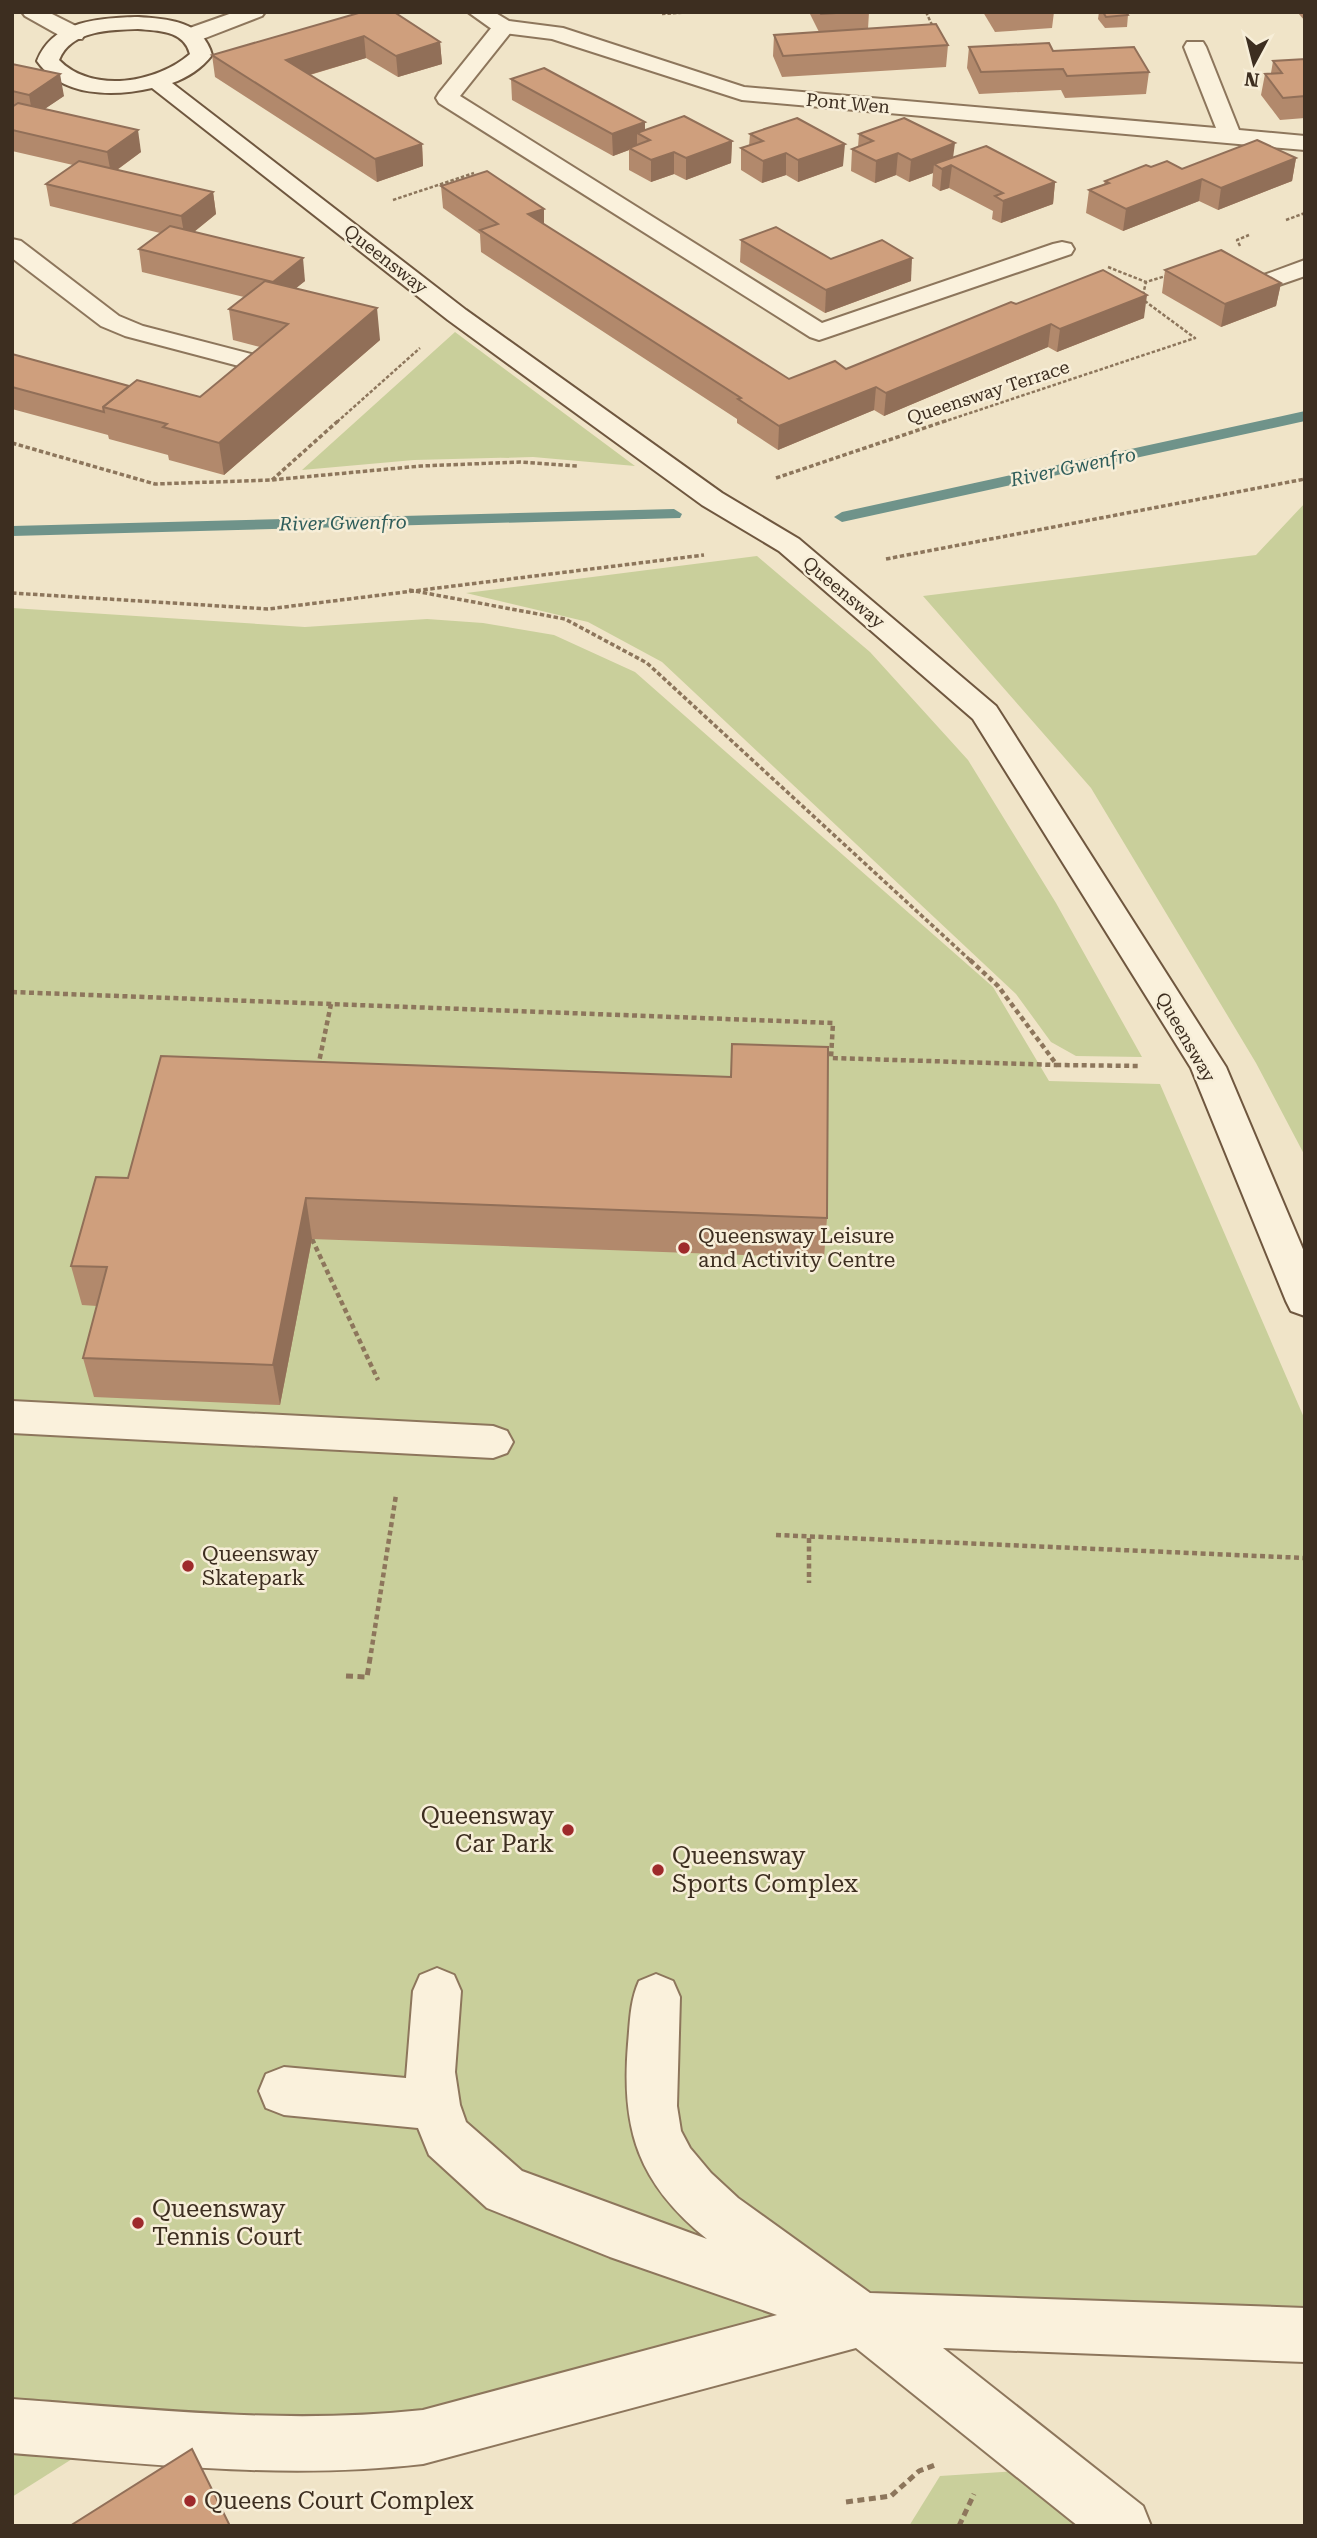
<svg xmlns="http://www.w3.org/2000/svg" width="1317" height="2538" viewBox="0 0 1317 2538" font-family="'Roboto Serif',serif">
<style>
.green{fill:#c9cf9b}
.lines{fill:none;stroke-linecap:round;stroke-linejoin:round}
.stream{fill:#6f938a;fill-rule:evenodd}
.lane-casing{stroke:#8d765c;stroke-width:4}
.street-casing{stroke:#8d765c;stroke-width:4}
.secondary-casing{stroke:#6f573f;stroke-width:4}
.path-far3{stroke:#8d765c;stroke-width:2.5;stroke-dasharray:3.5 2;stroke-linecap:butt}
.path-far2{stroke:#8d765c;stroke-width:3.5;stroke-dasharray:4.5 2.5;stroke-linecap:butt}
.path-far1{stroke:#8d765c;stroke-width:4.5;stroke-dasharray:5 3.5;stroke-linecap:butt}
.path{stroke:#8d765c;stroke-width:5;stroke-dasharray:7 4.5;stroke-linecap:butt}
.lane{fill:#faf1dc;fill-rule:evenodd}
.street{fill:#faf1dc;fill-rule:evenodd}
.secondary{fill:#faf1dc;fill-rule:evenodd}
.wall{fill:#b2896c}
.shaded-wall{fill:#916f58}
.building{fill:#cf9f7d;stroke:#916f58;stroke-width:2}
.poi-dot{fill:#9e2a2b;stroke:#f7eed8;stroke-width:2.5}
.labels{text-anchor:middle;dominant-baseline:central;stroke-width:5;stroke-linejoin:round;paint-order:stroke}
.far-street-label{font-size:18px;fill:#3d2e20;stroke:#f7eed8}
.far-water-label{font-size:19px;font-style:italic;fill:#2f5d5a;stroke:#f7eed8}
.poi-label{font-size:21px;fill:#3d2e20;stroke:#f7eed8;text-anchor:start}
.near-poi-label{font-size:24px;fill:#3d2e20;stroke:#f7eed8;text-anchor:start}
</style>
<rect width="100%" height="100%" fill="#f0e4c8"/>
<g class="green">
<path d="M455,332L635,466L533,457L414,460L302,470Z"/>
<path d="M1305,503V1156L1256,1063L1091,788L923,596L1256,555Z"/>
<path d="M757,556L870,652L968,760L1056,903L1142,1057L1076,1056L1051,1042L1016,994L662,662L588,622L466,593Z"/>
<path d="M12,608L305,627L427,619L483,623L554,635L635,672L993,987L1049,1081L1160,1084L1305,1420V2335L863,2319L423,2437L12,2425Z"/>
<path d="M12,2446L83,2452L12,2497Z"/>
<path d="M1018,2471L1123,2526H909L940,2476Z"/>
</g>
<g class="lines">
<g class="stream">
<path d="M1305,411V421L842,522L834,517L842,512Z"/>
<path d="M674,509L682,514L680,518L12,536V526Z"/>
</g>
<g class="lane-casing">
<g id="lane">
<path d="M504,21L512,22L515,27L460,96L822,323L1053,244L1062,242L1071,244L1074,249L1071,254L828,337L819,340L810,337L439,103L436,98L439,93L496,22Z"/>
<path d="M12,1401L493,1426L507,1431L513,1442L507,1453L493,1458L12,1433Z"/>
<path d="M437,1968L454,1975L461,1991L455,2072L460,2105L466,2122L522,2171L707,2239C638,2183 621,2130 628,2044C630,2022 630,2001 639,1981L656,1974L673,1981L680,1997L677,2106L681,2131L690,2148L711,2173L738,2198L870,2293L1305,2308V2362L943,2348L1143,2506L1151,2526H1078L856,2348L423,2464C285,2480 150,2464 12,2453V2399C150,2409 285,2425 423,2410L777,2315L610,2257L487,2208L429,2155L418,2128L284,2115L266,2108L259,2091L266,2074L284,2067L406,2078L413,1991L420,1975Z"/>
</g>
</g>
<g class="street-casing">
<g id="street">
<path d="M22,12H48L82,29L85,34L82,39H66L25,16Z"/>
<path d="M235,12H265L262,16L200,40H184L181,35L184,30Z"/>
<path d="M468,12H494L509,21L563,28L744,87L1216,128L1184,47L1187,42H1203L1206,47L1239,130L1305,136V150L742,100L552,39L496,32Z"/>
<path d="M12,239L21,241L119,316L143,326L263,357L267,362L263,367L254,370L125,336L101,326L12,258Z"/>
<path d="M1305,260V276L1273,287L1264,285L1261,280L1264,275Z"/>
</g>
</g>
<g class="secondary-casing">
<path id="secondary" d="M138,17C168,19 203,21 212,55C202,68 187,78 172,83L466,310L722,493L799,539L996,706L1226,1067L1305,1254V1316L1291,1311L1286,1301L1191,1068L973,719L779,551L702,505L448,320L152,88C113,97 62,97 37,61C53,20 100,18 138,17ZM138,29C158,31 184,30 190,54C157,83 92,94 59,60C71,30 110,30 138,29Z"/>
</g>
<g class="path-far3">
<path d="M926,12L933,27"/>
<path d="M662,14L693,12"/>
<path d="M393,200L474,173"/>
<path d="M1286,220L1305,213"/>
<path d="M1240,246L1237,240L1249,235"/>
<path d="M1108,267L1146,282L1169,275"/>
<path d="M337,422L420,348"/>
<path d="M943,422L1195,338L1142,299L1146,282"/>
</g>
<g class="path-far2">
<path d="M12,443L155,484L271,480L421,466L520,462L577,466"/>
<path d="M776,478L948,420"/>
<path d="M272,480L339,420"/>
<path d="M886,559L1305,479"/>
<path d="M409,590L565,619L647,663L972,962"/>
<path d="M12,593L268,609L704,555"/>
</g>
<g class="path-far1">
<path d="M970,960L998,986L1057,1065L1140,1066"/>
<path d="M12,992L833,1023L831,1058L1057,1065"/>
<path d="M318,1067L331,1004"/>
<path d="M312,1239L378,1380"/>
<path d="M776,1535L1305,1558"/>
<path d="M809,1538V1583"/>
<path d="M371,1653L396,1495"/>
</g>
<g class="path">
<path d="M346,1676L367,1677L371,1652"/>
<path d="M846,2502L891,2496L919,2471L935,2465"/>
<path d="M959,2526L974,2494"/>
</g>
<use href="#lane" class="lane"/>
<use href="#street" class="street"/>
<use href="#secondary" class="secondary"/>
</g>
<g class="wall">
<path d="M362,12L440,42L442,64L398,77L366,58L310,75L422,144L423,166L377,182L215,77L212,55Z"/>
<path d="M809,12H869L868,29L948,45L946,67L782,77L773,56L774,35L819,32Z"/>
<path d="M983,12H1054L1052,28L995,32Z"/>
<path d="M1099,12H1126L1128,15L1127,27L1105,28L1098,19Z"/>
<path d="M1278,12H1305V21L1298,13L1280,14Z"/>
<path d="M969,47L1053,51L1149,72L1146,94L1065,98L1061,90L979,94L967,68Z"/>
<path d="M1305,59V118L1280,120L1261,95L1265,74L1271,73L1273,61Z"/>
<path d="M12,64L64,96L44,109L141,152L117,170L213,192L216,214L194,232L305,281L296,288L380,340L224,475L169,460L168,455L109,439L108,435L12,409V354L129,386L200,397L260,347L233,340L229,309L244,297L142,272L139,249L160,233L50,206L46,184L73,165L12,151Z"/>
<path d="M511,79L645,122V130L732,141L731,163L686,180L674,174L651,182L629,170V150L613,156L512,100Z"/>
<path d="M750,134L843,166L798,182L786,175L762,183L741,170V148L749,146Z"/>
<path d="M859,134L1055,182L1053,204L1001,223L992,219L993,211L949,188L940,191L932,186L933,173L909,182L896,175L875,183L851,171L852,149L858,147Z"/>
<path d="M1296,158L1292,181L1218,210L1199,201L1123,231L1086,213L1089,190L1104,184L1105,181L1151,167L1182,169Z"/>
<path d="M441,186L544,209V224L789,379L846,369L1016,304L1144,318L1057,352L1048,347L884,416L874,410L778,450L737,423V419L481,252L480,234L443,208Z"/>
<path d="M741,240L831,259L911,281L825,313L740,262Z"/>
<path d="M1165,270L1281,283L1276,306L1221,327L1162,293Z"/>
<path d="M128,1178L827,1218L824,1258L312,1239L280,1405L94,1397L83,1358L97,1306L82,1305L71,1266Z"/>
</g>
<g class="shaded-wall">
<path d="M364,36L366,58L288,81L286,60Z"/>
<path d="M440,42L442,64L398,77L396,56Z"/>
<path d="M60,74L64,96L33,117L29,95Z"/>
<path d="M645,122V137L637,133V147L629,148V150L613,156L612,134Z"/>
<path d="M138,130L141,152L111,174L107,152Z"/>
<path d="M732,141L731,163L686,180V158Z"/>
<path d="M955,143L949,188L940,191L942,169L934,164L933,173L909,182L911,160Z"/>
<path d="M422,144L423,166L377,182L375,159Z"/>
<path d="M845,144L843,166L798,182V160Z"/>
<path d="M674,152V174L651,182V160Z"/>
<path d="M786,153V175L762,183L763,161Z"/>
<path d="M898,153L896,175L875,183L876,161Z"/>
<path d="M1296,158L1292,181L1218,210L1221,188Z"/>
<path d="M1202,179L1199,201L1123,231L1126,209Z"/>
<path d="M1055,182L1053,204L1001,223L1003,201Z"/>
<path d="M213,192L216,214L185,239L181,216Z"/>
<path d="M544,209V231L528,214Z"/>
<path d="M303,258L305,281L275,305L273,282Z"/>
<path d="M912,258L911,281L825,313L826,290Z"/>
<path d="M1281,283L1276,306L1221,327L1225,304Z"/>
<path d="M1147,295L1144,318L1057,352L1060,329Z"/>
<path d="M377,308L380,340L224,475L219,443Z"/>
<path d="M1051,324L1048,347L884,416L886,393Z"/>
<path d="M876,387L874,410L778,450L779,426Z"/>
<path d="M306,1198L312,1239L280,1405L273,1365Z"/>
</g>
<g class="building">
<path d="M362,12H394L440,42L396,56L364,36L286,60L422,144L375,159L212,55Z"/>
<path d="M820,12H852L821,14Z"/>
<path d="M1103,12H1126L1128,15L1106,17Z"/>
<path d="M936,24L948,45L783,56L774,35Z"/>
<path d="M1049,43L1053,51L1134,47L1149,72L1067,76L1063,69L981,72L969,47Z"/>
<path d="M1305,59V96L1283,98L1265,74L1282,73L1273,61Z"/>
<path d="M12,64L60,74L29,95L12,91Z"/>
<path d="M544,68L645,122L612,134L511,79Z"/>
<path d="M18,103L138,130L107,152L12,130V107Z"/>
<path d="M684,116L732,141L686,158L674,152L651,160L629,148L650,140L637,133Z"/>
<path d="M797,118L845,144L798,160L786,153L763,161L741,148L763,141L750,134Z"/>
<path d="M904,118L955,143L911,160L898,153L876,161L852,149L873,141L859,134Z"/>
<path d="M1257,140L1296,158L1221,188L1202,179L1126,209L1089,190L1109,183L1105,181L1146,165L1151,167L1167,161L1182,169Z"/>
<path d="M986,146L1055,182L1003,201L995,196L1003,193L951,165L942,169L934,164Z"/>
<path d="M79,161L213,192L181,216L46,184Z"/>
<path d="M487,171L544,209L528,214L789,379L835,361L846,369L1011,302L1016,304L1103,270L1147,295L1060,329L1051,324L886,393L876,387L779,426L738,399L741,398L480,230L498,224L441,186Z"/>
<path d="M170,226L303,258L273,282L139,249Z"/>
<path d="M776,227L831,259L882,240L912,258L826,290L741,240Z"/>
<path d="M1221,250L1281,283L1225,304L1165,270Z"/>
<path d="M265,281L377,308L219,443L163,427L167,424L103,407L137,380L200,397L288,324L229,309Z"/>
<path d="M12,354L129,386L103,407L104,412L12,387Z"/>
<path d="M732,1044L828,1047L827,1218L306,1198L273,1365L83,1358L107,1267L71,1266L96,1177L128,1178L161,1056L731,1077Z"/>
<path d="M192,2449L230,2526H70Z"/>
</g>
<g class="poi-dot">
<circle cx="684" cy="1248" r="7"/>
<circle cx="188" cy="1566" r="7"/>
<circle cx="568" cy="1830" r="7"/>
<circle cx="658" cy="1870" r="7"/>
<circle cx="138" cy="2223" r="7"/>
<circle cx="190" cy="2501" r="7"/>
</g>
<g class="labels">
<g class="far-street-label">
<text transform="translate(848 103) rotate(5)">Pont Wen</text>
<text transform="translate(386 259) rotate(38)">Queensway</text>
<text transform="translate(988 392) rotate(-18)">Queensway Terrace</text>
<text transform="translate(844 592) rotate(40)">Queensway</text>
<text transform="translate(1186 1037) rotate(60)">Queensway</text>
</g>
<g class="far-water-label">
<text transform="translate(1073 467) rotate(-12)">River Gwenfro</text>
<text transform="translate(343 523) rotate(-1)">River Gwenfro</text>
</g>
<g class="poi-label">
<text x="698" y="1236">Queensway Leisure<tspan x="698" dy="24">and Activity Centre</tspan></text>
<text x="202" y="1554">Queensway<tspan x="202" dy="24">Skatepark</tspan></text>
</g>
<g class="near-poi-label">
<text x="554" y="1816" text-anchor="end">Queensway<tspan x="554" dy="28">Car Park</tspan></text>
<text x="672" y="1856">Queensway<tspan x="672" dy="28">Sports Complex</tspan></text>
<text x="152" y="2209">Queensway<tspan x="152" dy="28">Tennis Court</tspan></text>
<text x="204" y="2501">Queens Court Complex</text>
</g>
</g>
<rect width="1317" height="2538" fill="none" stroke="#3d2e20" stroke-width="28"/>
<g transform="translate(1254 63) rotate(187)" stroke="#f7eed8" stroke-width="5" paint-order="stroke">
<path d="M0-5L12 26L0 18L-12 26Z" fill="#3d2e20"/>
<text y="-10" font-size="19" font-weight="bold" text-anchor="middle" fill="#3d2e20">N</text>
</g>
</svg>
